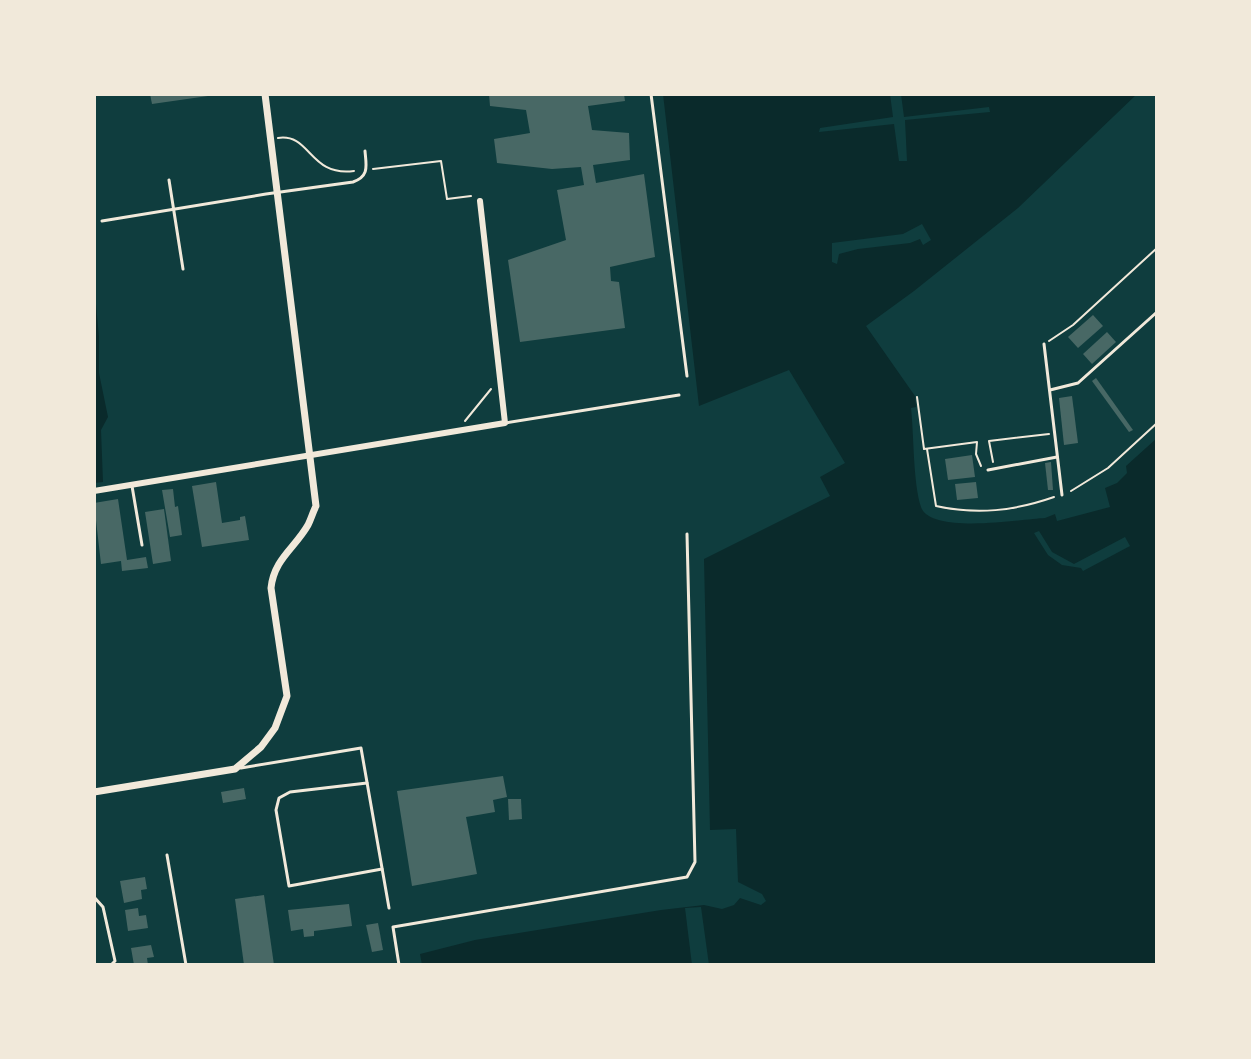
<svg xmlns="http://www.w3.org/2000/svg" width="1251" height="1059" viewBox="0 0 1251 1059" font-family="Montserrat,sans-serif">
<style>
.water{fill:#0a2a2b}
.pier{fill:#0f3d3e}
.building{fill:#486865}
.lines{fill:none;stroke-linecap:round;stroke-linejoin:round}
.path{stroke:#f1e9da;stroke-width:2}
.service{stroke:#f1e9da;stroke-width:3}
.minor{stroke:#f1e9da;stroke-width:6}
.tertiary{stroke:#f1e9da;stroke-width:7}
</style>
<rect width="100%" height="100%" fill="#0f3d3e"/>
<g class="water">
<path d="M663,94H1137L1018,208L914,291L866,326L915,396L916,407L911,408C914,435 913,483 921,507C931,535 1022,519 1045,518L1055,514L1057,521L1110,507L1105,488L1117,483L1127,473L1126,466L1157,438V965H422L420,954L475,940L661,910L704,905L722,909L734,905L740,898L761,905L766,901L762,894L738,882L736,829L710,830L704,559L830,496L820,477L845,463L789,370L699,406Z"/>
<path d="M94,283L99,337V373L108,417L101,430L103,482L94,483Z"/>
</g>
<g class="pier">
<path d="M890,94H901L904,117L989,107L990,112L905,120L907,161H899L894,124L819,132L820,128L893,117Z"/>
<path d="M922,224L931,240L923,245L920,239L910,243L858,249L839,254L837,264L832,262V243L903,234Z"/>
<path d="M1039,531L1052,552L1074,564L1125,537L1130,546L1083,571L1081,568L1062,565L1048,555L1034,533Z"/>
<path d="M701,907L709,965H692L685,908Z"/>
</g>
<g class="building">
<path d="M150,94H208V96L152,104Z"/>
<path d="M489,94H624L625,101L588,106L592,130L629,133L630,160L593,165L596,183L644,174L655,257L610,267L611,281L619,282L625,328L520,342L508,260L566,240L557,190L584,185L581,167L552,169L497,163L494,139L530,133L526,110L490,106Z"/>
<path d="M1093,315L1103,326L1078,348L1068,337Z"/>
<path d="M1107,332L1116,342L1092,364L1083,354Z"/>
<path d="M1096,378L1133,430L1129,432L1092,381Z"/>
<path d="M1072,396L1078,443L1064,445L1059,398Z"/>
<path d="M972,455L975,477L948,480L945,459Z"/>
<path d="M1051,462L1053,490H1048L1045,463Z"/>
<path d="M216,482L222,523L240,520V517L245,516L249,540L202,547L192,486Z"/>
<path d="M976,482L978,498L957,500L955,484Z"/>
<path d="M173,489L175,507L178,506L182,535L170,537L162,490Z"/>
<path d="M118,499L127,560L146,557L148,568L122,571L121,561L101,564L94,503Z"/>
<path d="M164,509L171,561L153,564L145,512Z"/>
<path d="M503,776L507,797L493,800L495,812L466,817L477,874L412,886L397,791Z"/>
<path d="M244,788L246,799L223,803L221,792Z"/>
<path d="M508,799H521L522,819L509,820Z"/>
<path d="M145,877L147,889L141,890L142,899L124,903L120,881Z"/>
<path d="M264,895L274,965H244L235,899Z"/>
<path d="M349,904L352,926L314,931V936L304,937L303,929L291,931L288,910Z"/>
<path d="M138,908L139,916L146,915L148,928L128,931L125,910Z"/>
<path d="M378,923L383,950L372,952L366,925Z"/>
<path d="M151,945L154,957L147,958L148,965H134L131,948Z"/>
</g>
<g class="lines">
<g class="path">
<path d="M278,138C311,133 309,177 354,171"/>
<path d="M373,169L441,161L447,199L471,196"/>
<path d="M1049,341L1073,325L1157,248"/>
<path d="M917,397L924,449L977,442L976,454L981,466"/>
<path d="M465,421L491,389"/>
<path d="M927,449L936,506C977,515 1014,511 1054,497"/>
<path d="M993,462L989,441L1049,434"/>
<path d="M1071,491L1108,468L1157,423"/>
</g>
<g class="service">
<path d="M651,94L687,376"/>
<path d="M169,180L183,269"/>
<path d="M102,221L266,194L353,182C370,176 366,165 365,151"/>
<path d="M1044,344L1062,495"/>
<path d="M1050,390L1078,383L1157,312"/>
<path d="M505,423L679,395"/>
<path d="M988,470L1057,457"/>
<path d="M132,486L142,545"/>
<path d="M241,768L361,748L389,908"/>
<path d="M367,783L290,792L279,798L276,810L289,886L382,869"/>
<path d="M167,855L186,965"/>
<path d="M94,897L103,907L115,961L111,965"/>
<path d="M399,965L393,927L687,877L695,862L687,534"/>
</g>
<path class="minor" d="M94,491L505,423L480,201"/>
<path class="tertiary" d="M94,792L235,769L261,747L275,728L287,696L271,588C274,559 295,548 308,525C311,519 313,512 316,506L265,94"/>
</g>
<rect width="1251" height="1059" fill="none" stroke="#f1e9da" stroke-width="192"/>
</svg>
